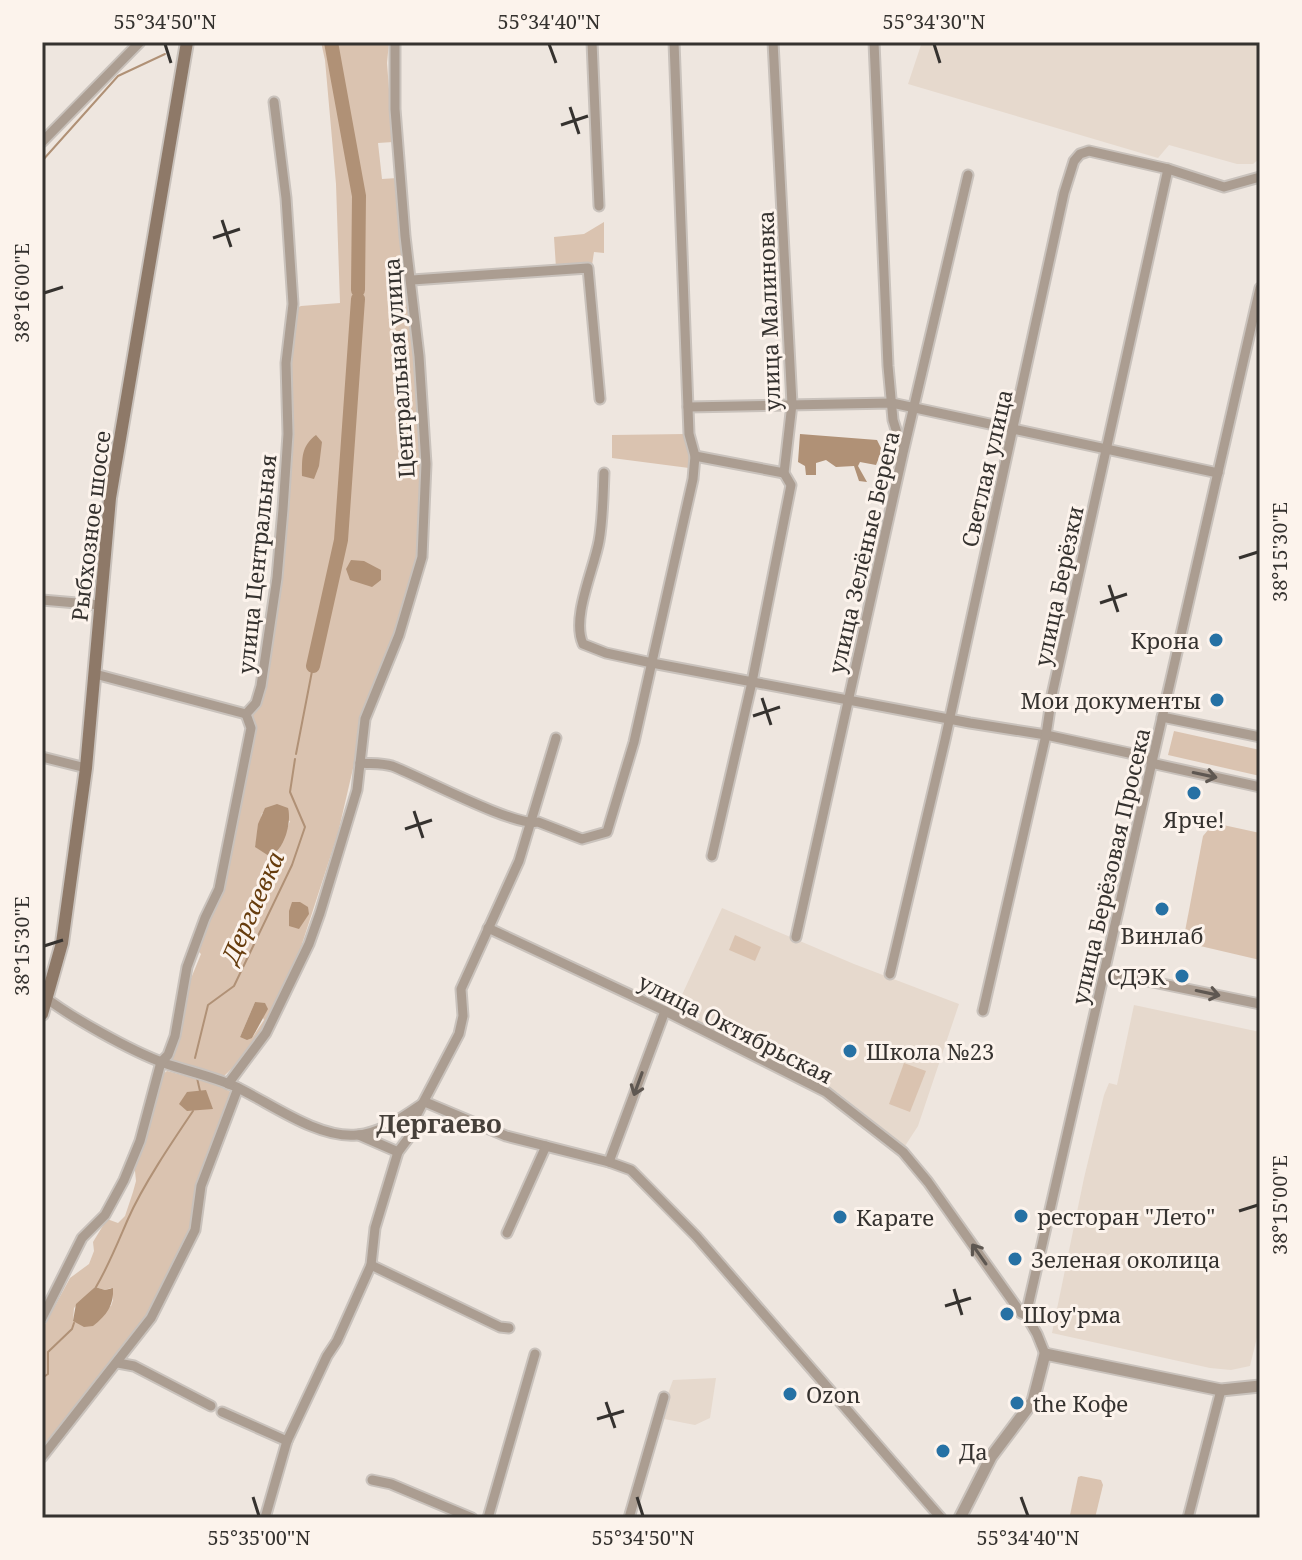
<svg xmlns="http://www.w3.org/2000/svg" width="1302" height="1560" viewBox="0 0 1302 1560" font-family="'Noto Serif',serif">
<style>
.built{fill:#e6d9cd}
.green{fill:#dac3b0;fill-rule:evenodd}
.water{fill:#b09176}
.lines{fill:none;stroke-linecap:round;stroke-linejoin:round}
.stream{stroke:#b09176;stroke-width:2}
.river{stroke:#b09176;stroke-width:14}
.minor-casing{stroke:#c9c2bc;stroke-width:13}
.tertiary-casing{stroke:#c9c2bc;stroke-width:15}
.secondary-casing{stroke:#c9c2bc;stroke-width:16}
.minor{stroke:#ab9d91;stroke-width:9}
.tertiary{stroke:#ab9d91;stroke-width:11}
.secondary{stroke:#8e7968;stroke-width:12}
.oneway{stroke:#5e5751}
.ticks{fill:none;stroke:#35322f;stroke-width:3}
.poi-dot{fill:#2671a4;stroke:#fcf3ec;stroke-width:3}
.labels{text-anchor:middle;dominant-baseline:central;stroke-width:6;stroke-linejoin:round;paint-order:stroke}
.street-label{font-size:22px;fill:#35322f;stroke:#fcf3ec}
.poi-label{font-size:22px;fill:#35322f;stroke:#fcf3ec;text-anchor:start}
.water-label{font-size:24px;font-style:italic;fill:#663c0d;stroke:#fcf3ec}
.quarter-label{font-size:26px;font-weight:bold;fill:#46403a;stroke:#fcf3ec}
.neatline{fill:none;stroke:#35322f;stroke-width:3}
.ticks-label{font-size:20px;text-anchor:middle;fill:#35322f}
</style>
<rect width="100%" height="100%" fill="#eee6df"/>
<g class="built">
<path d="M922,42H1260V158L1253,164H1237L1169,145L1158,158L908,84Z"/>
<path d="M722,908L854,964L959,1004L918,1126L905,1146L837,1092L675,1010Z"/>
<path d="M1134,1005L1260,1032V1325L1250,1366L1231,1370L1210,1368L1052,1333L1084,1178L1104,1095L1109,1083L1117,1085Z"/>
<path d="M716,1378L710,1418L695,1425L659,1418L673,1380Z"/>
</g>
<g class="green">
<path d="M321,42H389L387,63L393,142L378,143L382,179L397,178L403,283L418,368L421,421L419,559L408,605L360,724L355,760L338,833L302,944L281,996L249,1052L223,1077L171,1060L185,993L201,954L198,951L239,812L250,763L252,712L274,633L271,630L281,582L294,309L301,306L340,303L336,184L325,60ZM262,813L290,821L285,834L255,847ZM255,1002L264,1020L252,1038L240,1037Z"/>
<path d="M604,222V253L594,252L592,265L556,268L554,237L584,234Z"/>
<path d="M686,434L689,453V468L612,458V435Z"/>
<path d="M1174,731L1260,750V776L1168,755Z"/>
<path d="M1214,823L1260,833V960L1183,942L1203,836Z"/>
<path d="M735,935L761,947L755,961L729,950Z"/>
<path d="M904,1063L926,1071L910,1112L889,1104Z"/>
<path d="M167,1071L213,1083L231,1092V1101L192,1229L147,1317L42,1449V1330L70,1278L89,1264L94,1251L93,1242L107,1219L118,1223L125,1216L133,1192L136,1181L134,1161L163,1074ZM95,1287L105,1290L111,1288L113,1300L111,1306L73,1321L74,1308Z"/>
<path d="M1081,1476L1101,1480L1103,1485L1095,1518H1076L1070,1515L1078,1477Z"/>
</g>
<g class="water">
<path d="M800,434L877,440L882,450L876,465L860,462L858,466L867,482L859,481L854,466L836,467L826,460L816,463V475H806L805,466L798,462Z"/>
<path d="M316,435L322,442L319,466L314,479L302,476C302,459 301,446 316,435Z"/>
<path d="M351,560L364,561L381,570V580L372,587L350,580L346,569Z"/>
<path d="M277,804L288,808C292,822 284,852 269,856L255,847L258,824L265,808Z"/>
<path d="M292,902H300L308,907L309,914L299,929L289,926V911Z"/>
<path d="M255,1002L265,1003L268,1009L252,1038L247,1040L240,1037Z"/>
<path d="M206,1090L213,1109L187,1111L179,1104L187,1092Z"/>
<path d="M95,1287L105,1290L113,1288C114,1305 107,1315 93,1326L84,1327L73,1321L76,1304Z"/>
</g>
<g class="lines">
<g class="stream">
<path d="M195,43L200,42"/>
<path d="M42,161L118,76L165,54"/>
<path d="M296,754L313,666"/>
<path d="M195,1058L208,1005L234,986L292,865L305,827L290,792L295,759"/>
<path d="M197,1078L200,1091"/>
<path d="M96,1287C109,1265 118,1242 128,1219C143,1185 172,1142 193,1111"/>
<path d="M42,1378L48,1374V1352L72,1329L74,1323"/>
</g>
<g class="river">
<path d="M331,42L359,196L358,290"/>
<path d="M313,666L341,540L358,299"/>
</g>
<g class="minor-casing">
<g id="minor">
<path d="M592,42L599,206"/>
<path d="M874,42L888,366L893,420L902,449"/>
<path d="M42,142L140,42"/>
<path d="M412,280L588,268L600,399"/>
<path d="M688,407L892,403L1218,473"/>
<path d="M695,456L784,473"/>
<path d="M604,473C603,495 603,519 599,541C594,569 571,618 583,644L606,653L652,663L970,723L1046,735L1152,758"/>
<path d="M42,600L100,605"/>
<path d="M95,674L246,714"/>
<path d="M1162,717L1260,737"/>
<path d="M42,757L86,768"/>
<path d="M360,763C370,764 382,763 392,766C419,776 516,828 538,822L582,839L607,832L634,742L693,479L695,456L689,434L674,42"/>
<path d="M1151,763L1260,787"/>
<path d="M712,856L752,682L791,485L784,473L792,404L773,42"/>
<path d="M488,928L665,1011L826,1092L903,1152L928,1182L1021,1313L1026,1315"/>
<path d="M796,937L903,453L968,175"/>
<path d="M1104,972L1260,1004"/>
<path d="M890,974L945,740L1064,193L1074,161L1080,154L1089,151L1168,169L1224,187L1260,177"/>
<path d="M42,995C70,1017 131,1051 164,1063C187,1071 211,1076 234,1086C269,1102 317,1139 357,1135C381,1133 403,1117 422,1104"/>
<path d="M983,1011L1046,735L1052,695L1168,169"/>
<path d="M228,1084L266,1033L309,944L320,913L357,790L365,719L399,635L422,557L426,464L419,356L405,236L395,109V42"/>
<path d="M425,1102L506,1136L609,1162L631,1170L696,1236L941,1518"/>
<path d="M359,1135L398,1152"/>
<path d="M609,1162L665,1011"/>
<path d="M507,1233L546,1146"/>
<path d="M371,1265L500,1327L509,1328"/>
<path d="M42,1318L82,1238L105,1215L124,1180L140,1141L161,1062L168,1055L175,1036L187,967L205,918L219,889L251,728L246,714L256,703L261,686L277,578L283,509L288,434L286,363L293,304L286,198L274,102"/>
<path d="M1045,1354L1037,1334L1026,1315L1260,288"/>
<path d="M118,1363L134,1366L211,1406"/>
<path d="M222,1412L287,1441"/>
<path d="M42,1457L151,1318L195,1230L201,1186L238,1088"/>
<path d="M372,1480L391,1484L472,1518"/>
<path d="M265,1518L287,1441L327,1356L337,1341L371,1265L375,1228L398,1152L410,1136L415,1118L459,1034L463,1016L461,989L519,861L556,738"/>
<path d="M488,1518L535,1354"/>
<path d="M629,1518L664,1397"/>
<path d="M1188,1518L1221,1390"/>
</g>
</g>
<g class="tertiary-casing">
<path id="tertiary" d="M960,1518L991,1457L1033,1401L1045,1354L1221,1390L1260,1386"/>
</g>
<g class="secondary-casing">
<path id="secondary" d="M42,1014L62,943L86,768L110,498L187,42"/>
</g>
<use href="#minor" class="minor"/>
<use href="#tertiary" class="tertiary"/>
<use href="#secondary" class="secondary"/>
</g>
<defs><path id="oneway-shaft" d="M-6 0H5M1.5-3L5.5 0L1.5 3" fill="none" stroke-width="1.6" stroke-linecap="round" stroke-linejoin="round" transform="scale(2)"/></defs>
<g class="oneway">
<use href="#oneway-shaft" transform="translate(1205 775) rotate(12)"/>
<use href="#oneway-shaft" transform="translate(1208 993) rotate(12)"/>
<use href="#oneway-shaft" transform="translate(638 1084) rotate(110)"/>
<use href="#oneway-shaft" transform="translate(979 1254) rotate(-125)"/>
</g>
<path class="ticks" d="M165,44L171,63M549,44L556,63M934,44L940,63M570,107L579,134M561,125L588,116M222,220L231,247M213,238L240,229M44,293L63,287M1239,558L1258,552M1109,585L1118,612M1100,603L1127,594M762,698L771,725M753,716L780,707M414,811L423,838M405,829L432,820M44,946L63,940M1239,1211L1258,1205M954,1289L962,1315M945,1306L971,1298M606,1402L615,1428M597,1419L624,1411M253,1497L259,1516M637,1497L643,1516M1021,1497L1028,1516"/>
<g class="poi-dot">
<circle cx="1216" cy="640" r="8"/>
<circle cx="1217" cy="700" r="8"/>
<circle cx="1194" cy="793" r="8"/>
<circle cx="1162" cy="909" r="8"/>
<circle cx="1182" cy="976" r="8"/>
<circle cx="850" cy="1051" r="8"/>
<circle cx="1021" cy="1216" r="8"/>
<circle cx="840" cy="1217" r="8"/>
<circle cx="1015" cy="1259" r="8"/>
<circle cx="1007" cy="1314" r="8"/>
<circle cx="790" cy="1394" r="8"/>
<circle cx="1017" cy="1403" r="8"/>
<circle cx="943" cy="1451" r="8"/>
</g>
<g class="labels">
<g class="street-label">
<text transform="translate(768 311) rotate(-92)">улица Малиновка</text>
<text transform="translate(398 368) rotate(-94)">Центральная улица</text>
<text transform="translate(986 468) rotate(-77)">Светлая улица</text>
<text transform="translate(90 526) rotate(-83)">Рыбхозное шоссе</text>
<text transform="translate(863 552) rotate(-77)">улица Зелёные Берега</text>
<text transform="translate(256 564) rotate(-84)">улица Центральная</text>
<text transform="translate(1058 586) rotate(-78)">улица Берёзки</text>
<text transform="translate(1110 866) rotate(-77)">улица Берёзовая Просека</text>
<text transform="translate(736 1028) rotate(27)">улица Октябрьская</text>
</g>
<g class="poi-label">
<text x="1200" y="640" text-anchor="end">Крона</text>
<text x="1201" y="700" text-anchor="end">Мои документы</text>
<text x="1194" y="819" text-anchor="middle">Ярче!</text>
<text x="1162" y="935" text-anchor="middle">Винлаб</text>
<text x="1166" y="976" text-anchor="end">СДЭК</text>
<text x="866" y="1051">Школа №23</text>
<text x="1037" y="1216">ресторан "Лето"</text>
<text x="856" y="1217">Карате</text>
<text x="1031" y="1259">Зеленая околица</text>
<text x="1023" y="1314">Шоу'рма</text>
<text x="806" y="1394">Ozon</text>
<text x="1033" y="1403">the Кофе</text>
<text x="959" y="1451">Да</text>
</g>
<g class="water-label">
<text transform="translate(252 907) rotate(-66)">Дергаевка</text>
</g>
<g class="quarter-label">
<text x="439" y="1123">Дергаево</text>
</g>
</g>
<rect width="1302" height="1560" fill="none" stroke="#fcf3ec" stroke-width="88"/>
<rect x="44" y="44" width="1214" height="1472" class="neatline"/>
<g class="ticks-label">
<text x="165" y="29">55°34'50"N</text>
<text x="549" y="29">55°34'40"N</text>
<text x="934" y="29">55°34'30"N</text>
<text transform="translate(22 293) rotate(-90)" y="7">38°16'00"E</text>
<text transform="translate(1280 552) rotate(-90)" y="7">38°15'30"E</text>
<text transform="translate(22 946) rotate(-90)" y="7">38°15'30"E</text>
<text transform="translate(1280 1205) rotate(-90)" y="7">38°15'00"E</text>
<text x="259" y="1545">55°35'00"N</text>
<text x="643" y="1545">55°34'50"N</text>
<text x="1028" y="1545">55°34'40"N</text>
</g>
</svg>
